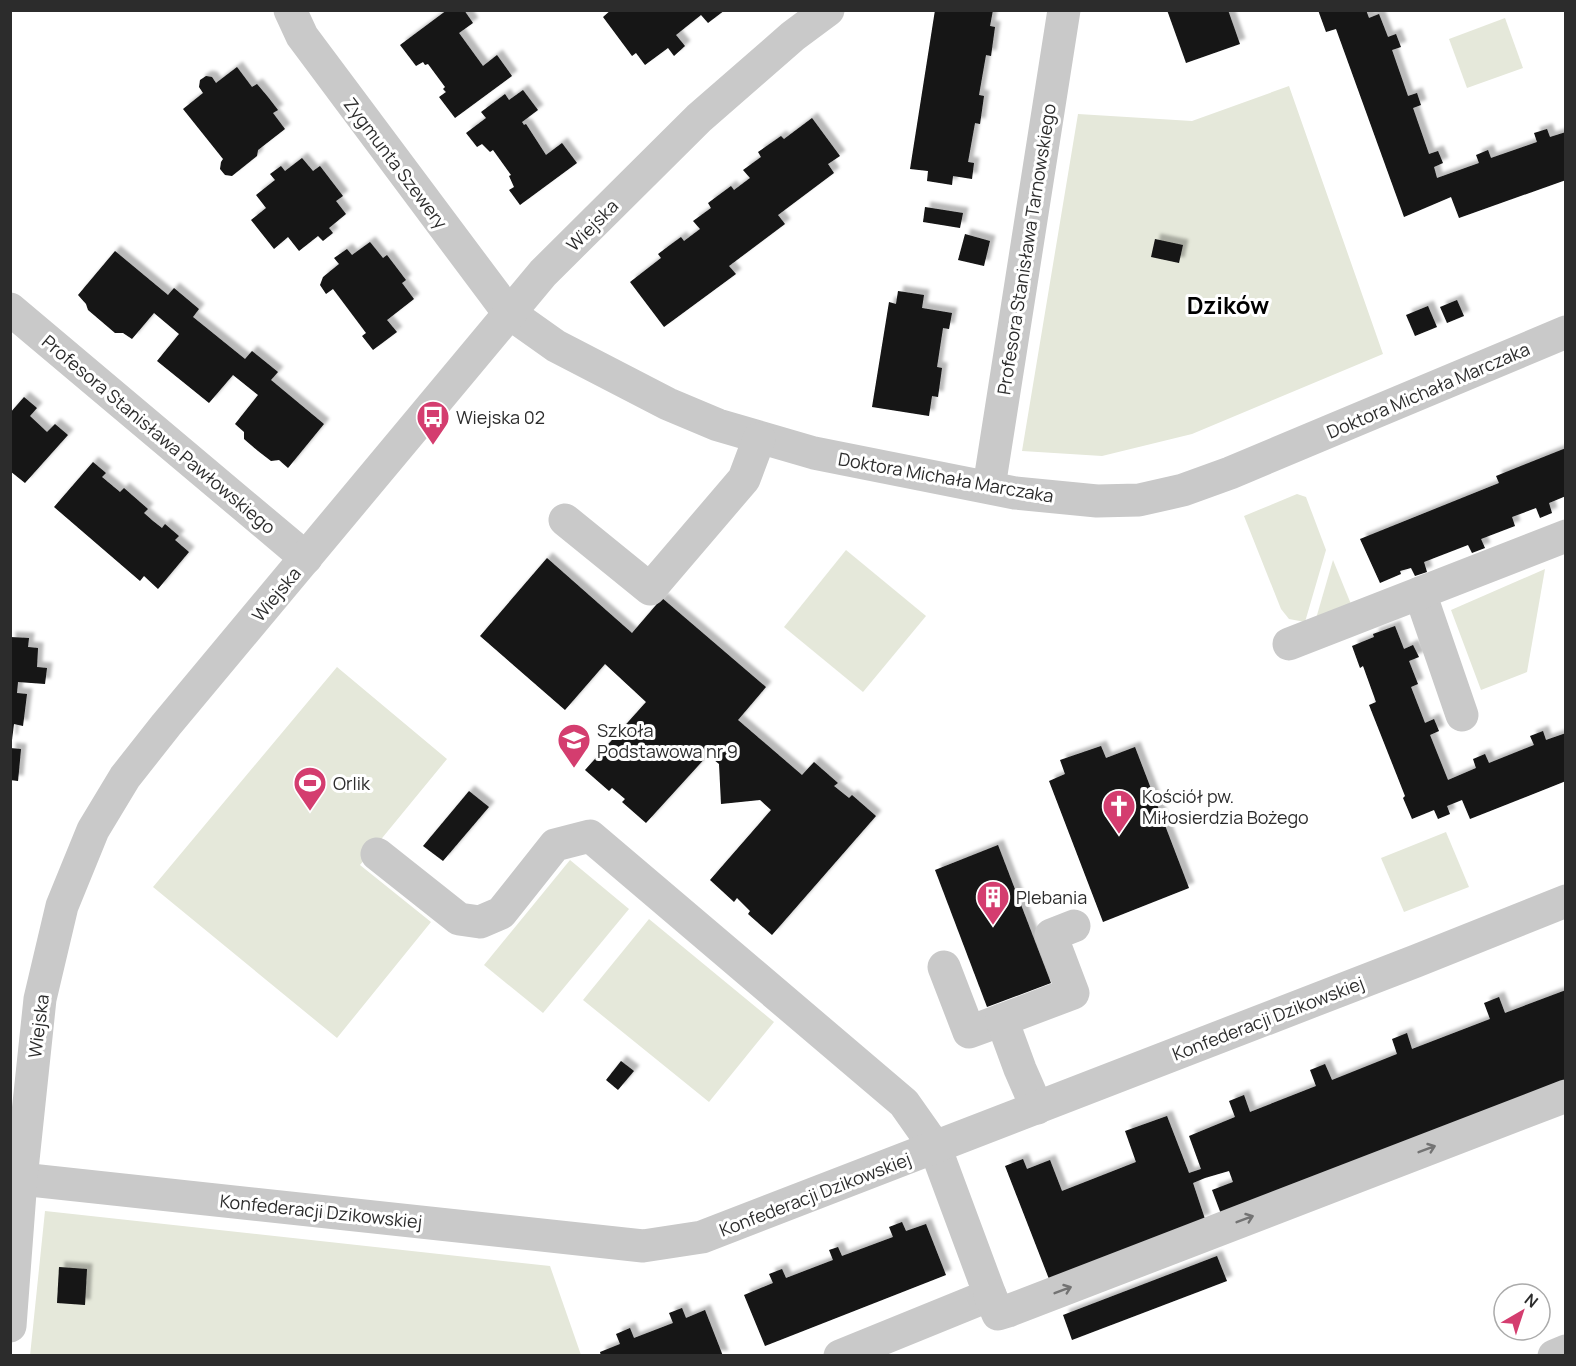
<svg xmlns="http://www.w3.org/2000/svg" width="1576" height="1366" viewBox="0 0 1576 1366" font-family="Manrope,sans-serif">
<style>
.green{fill:#e5e8da}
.building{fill:#131313;filter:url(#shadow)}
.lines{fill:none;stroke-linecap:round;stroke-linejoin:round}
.minor{stroke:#c9c9c9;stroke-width:33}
.oneway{stroke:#737373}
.labels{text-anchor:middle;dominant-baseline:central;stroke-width:6;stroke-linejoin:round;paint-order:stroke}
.street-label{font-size:18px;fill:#2c2c2c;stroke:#fff}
.poi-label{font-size:18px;fill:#2c2c2c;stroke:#fff;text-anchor:start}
.district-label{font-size:24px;font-weight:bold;fill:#000;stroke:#fff}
</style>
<defs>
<filter id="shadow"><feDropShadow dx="5.5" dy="-5.5" stdDeviation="1.5" flood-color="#0004"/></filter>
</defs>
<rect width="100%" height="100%" fill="#fff"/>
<g class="green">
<path d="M1505,18L1523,68L1467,88L1449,39Z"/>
<path d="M1289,86L1383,354L1192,434L1102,456L1022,451L1078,114L1192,121Z"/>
<path d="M1297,494L1306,497L1326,550L1305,622L1289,619L1281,609L1244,516Z"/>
<path d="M846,550L926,616L863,692L784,627Z"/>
<path d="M1333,560L1353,609L1315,622Z"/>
<path d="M1545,569L1527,672L1481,690L1451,610Z"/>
<path d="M337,667L447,759L360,865L431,922L337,1038L153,887Z"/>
<path d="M1446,832L1469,887L1404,912L1381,858Z"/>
<path d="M570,860L629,909L543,1013L484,965Z"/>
<path d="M649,919L774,1022L709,1102L583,1000Z"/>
<path d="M45,1211L550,1266L581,1355L30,1356Z"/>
</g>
<g class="building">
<path d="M447,10H464L473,23L459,33L483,66L497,55L512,76L455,118L439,97L446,92L443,89L445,87L428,64L425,65L423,62L416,66L400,45Z"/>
<path d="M611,10H725L708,23L701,15L676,35L685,46L674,56L668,48L645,65L636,53L632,56L603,17Z"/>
<path d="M935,10H993L990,26L995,27L991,56L986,55L979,95L984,96L980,124L975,123L968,162L974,163L972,179L953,176L952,185L927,181L928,171L910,169Z"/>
<path d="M1167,10H1228L1240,44L1186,63Z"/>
<path d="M1318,10H1366L1369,18L1379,14L1388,37L1396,34L1401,47L1392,50L1408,96L1417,93L1421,105L1413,108L1429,154L1438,151L1443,163L1434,167L1437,178L1479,163L1476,155L1488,150L1491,158L1537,142L1534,133L1547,129L1550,137L1566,132V180L1459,218L1451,197L1404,217L1336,29L1326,32Z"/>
<path d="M237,67L252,87L257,84L268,97L278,110L273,113L285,129L258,150L257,156L232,176L225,175L220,169L221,162L223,159L183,109L203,93L199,87L200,80L206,76L212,77L216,83Z"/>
<path d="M523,90L538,110L522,122L524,125L526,124L546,155L562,143L577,163L520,205L509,190L514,187L509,176L511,175L493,150L490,152L482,144L477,147L466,133L486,118L481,112L505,94L509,100Z"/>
<path d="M812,118L840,156L828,164L834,173L778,215L785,224L729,266L736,274L664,327L630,282L661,258L658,254L670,245L681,237L684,241L700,229L693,221L711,208L708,203L731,186L734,190L750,178L743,170L761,157L758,152L781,136L784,139Z"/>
<path d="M302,158L313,171L320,166L343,196L336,201L346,214L329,228L333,233L323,241L318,236L299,251L288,237L274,249L251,220L266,208L256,195L275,180L270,174L281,166L285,171Z"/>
<path d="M925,207L963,213L960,228L923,222Z"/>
<path d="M965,234L990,241L984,266L958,260Z"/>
<path d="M1155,239L1183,245L1179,263L1151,257Z"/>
<path d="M370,242L383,258L387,255L406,280L402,283L414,299L387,320L397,332L373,350L362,336L366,333L333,289L326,294L320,285L323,277L339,264L334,258L347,249L352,255Z"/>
<path d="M115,251L168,295L174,288L199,309L193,317L245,359L252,351L278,372L271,380L324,424L288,468L279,460L271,461L258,451L244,439V432L235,424L258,395L233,375L209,403L157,361L179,334L154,313L132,339L123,333H115L88,310L86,304L78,295Z"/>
<path d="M898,291L924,295L922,308L952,313L949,329L943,328L937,367L942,368L938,397L932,396L929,416L872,407L889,302L896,304Z"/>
<path d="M1457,300L1464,316L1447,323L1440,307Z"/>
<path d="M1428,306L1437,327L1415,336L1406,315Z"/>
<path d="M24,397L37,408L30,416L47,432L55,424L68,435L25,483L10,471V413Z"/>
<path d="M1566,448V496L1549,503L1552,513L1540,518L1536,508L1512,517L1515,526L1481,539L1485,548L1472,553L1468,545L1424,562L1427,572L1415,576L1411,568L1400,571L1401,574L1380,583L1360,539L1499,483L1496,476Z"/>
<path d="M93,462L106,473L102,477L120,492L124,488L148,509L144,513L153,521L162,528L165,524L179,536L175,540L189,552L158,589L144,576L140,581L54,507Z"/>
<path d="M547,558L632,633L662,598L766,687L738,720L802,775L814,762L838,783L834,786L849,798L852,795L876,816L772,935L748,914L750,911L737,898L734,902L710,880L771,810L760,800L721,804L719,764L708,755L646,823L622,802L625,799L612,788L609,791L585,770L646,702L605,664L565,710L480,636Z"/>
<path d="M1395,626L1404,649L1413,645L1419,657L1409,661L1418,684L1411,687L1425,723L1434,719L1439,731L1430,735L1448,780L1476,768L1473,759L1485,754L1489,763L1534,745L1530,736L1543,731L1546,740L1566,733V781L1470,819L1462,800L1447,806L1450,814L1438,819L1434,810L1412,819L1403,798L1405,796L1369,705L1376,702L1363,666L1360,668L1352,646L1374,637L1373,634Z"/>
<path d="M10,637L29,638L28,647L38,648L37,667L47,668L45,684L18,682L17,693L27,694L23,726L14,724L12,740H10Z"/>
<path d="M1101,746L1106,758L1135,747L1189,888L1103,922L1049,781L1065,774L1060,760Z"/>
<path d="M10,748L21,749L18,781L10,780Z"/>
<path d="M469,791L489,807L443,861L423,846Z"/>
<path d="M998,845L1051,983L987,1007L935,870Z"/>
<path d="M1566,990V1082L1221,1214L1212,1190L1233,1182L1229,1171L1205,1178L1193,1183L1205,1219L1049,1279L1005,1166L1023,1159L1027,1169L1050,1160L1062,1191L1136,1162L1125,1131L1167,1116L1189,1173L1201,1169L1189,1136L1235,1117L1229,1101L1244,1095L1250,1112L1316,1086L1310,1070L1325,1064L1332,1080L1397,1054L1392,1039L1407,1033L1412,1049L1490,1019L1484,1003L1499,997L1505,1013Z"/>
<path d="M621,1061L634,1071L618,1090L606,1080Z"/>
<path d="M902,1222L906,1231L926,1224L946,1275L765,1346L744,1295L773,1283L769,1274L782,1269L786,1278L833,1260L829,1250L838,1247L842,1256L893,1237L889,1227Z"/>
<path d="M1217,1256L1227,1281L1072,1340L1063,1315Z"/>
<path d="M59,1267L87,1269L85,1305L57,1303Z"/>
<path d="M682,1308L686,1318L705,1310L723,1356H601L600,1352L620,1344L616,1334L630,1328L634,1338L673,1323L669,1313Z"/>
</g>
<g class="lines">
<g class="minor">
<path d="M290,10L302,36L508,312L556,346L668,404L718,425L814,453L1015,493L1097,501L1139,500L1183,490L1230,473L1566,332"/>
<path d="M10,309L306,558"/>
<path d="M989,487L1064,10"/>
<path d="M565,520L650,589L744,479L759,439"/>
<path d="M1420,593L1462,715"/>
<path d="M1289,644L1566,536"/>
<path d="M377,854L459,919L480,922L501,913L555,845L590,836L904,1103L935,1147L990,1295L840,1356"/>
<path d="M944,967L969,1032L1002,1020"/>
<path d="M1037,1108L1020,1069L1002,1020L1073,993L1051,935L1074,926"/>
<path d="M21,1179L643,1246L702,1237L1416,961L1566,901"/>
<path d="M990,1295L998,1314L1008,1311L1566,1096"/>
<path d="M10,1326L21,1179L40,999L62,906L93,830L125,777L166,725L543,273L699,118L793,36L828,10"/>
<path d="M1554,1356L1566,1351"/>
</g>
</g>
<defs><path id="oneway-shaft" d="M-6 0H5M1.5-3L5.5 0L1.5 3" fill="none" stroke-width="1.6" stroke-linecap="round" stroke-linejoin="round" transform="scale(1.5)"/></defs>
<g class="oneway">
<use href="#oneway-shaft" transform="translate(1427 1149) rotate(-21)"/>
<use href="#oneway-shaft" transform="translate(1245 1219) rotate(-21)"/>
<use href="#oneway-shaft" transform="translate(1063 1290) rotate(-21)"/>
</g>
<defs>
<g id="bus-pin" transform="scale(1.725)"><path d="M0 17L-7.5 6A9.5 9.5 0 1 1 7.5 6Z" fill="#d43d6f" stroke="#fff"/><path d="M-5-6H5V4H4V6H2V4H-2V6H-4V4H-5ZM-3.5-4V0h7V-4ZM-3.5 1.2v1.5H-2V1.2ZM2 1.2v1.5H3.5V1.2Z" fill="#fff"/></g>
<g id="school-pin" transform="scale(1.725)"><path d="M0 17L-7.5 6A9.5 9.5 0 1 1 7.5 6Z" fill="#d43d6f" stroke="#fff"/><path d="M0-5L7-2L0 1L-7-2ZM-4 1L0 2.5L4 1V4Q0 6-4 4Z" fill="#fff"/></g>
<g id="stadium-pin" transform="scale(1.725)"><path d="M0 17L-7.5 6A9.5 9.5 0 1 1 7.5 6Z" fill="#d43d6f" stroke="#fff"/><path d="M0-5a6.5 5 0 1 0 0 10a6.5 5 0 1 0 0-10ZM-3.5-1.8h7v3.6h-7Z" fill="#fff"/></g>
<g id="church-pin" transform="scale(1.725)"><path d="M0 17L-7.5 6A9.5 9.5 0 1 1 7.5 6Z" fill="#d43d6f" stroke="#fff"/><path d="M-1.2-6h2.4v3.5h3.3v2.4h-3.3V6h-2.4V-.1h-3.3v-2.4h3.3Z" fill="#fff"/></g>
<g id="building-pin" transform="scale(1.725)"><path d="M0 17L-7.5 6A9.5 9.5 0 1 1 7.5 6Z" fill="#d43d6f" stroke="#fff"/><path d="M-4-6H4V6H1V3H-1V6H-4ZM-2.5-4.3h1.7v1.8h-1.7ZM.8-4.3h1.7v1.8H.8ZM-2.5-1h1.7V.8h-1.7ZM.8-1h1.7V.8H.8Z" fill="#fff"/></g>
</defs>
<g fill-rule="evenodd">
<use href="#bus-pin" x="433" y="417"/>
<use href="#school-pin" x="574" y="740"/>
<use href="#stadium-pin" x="310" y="783"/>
<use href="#church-pin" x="1119" y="806"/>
<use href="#building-pin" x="993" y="897"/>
</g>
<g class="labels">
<g class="street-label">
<text transform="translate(396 163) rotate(53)">Zygmunta Szewery</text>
<text transform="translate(592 225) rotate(-45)">Wiejska</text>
<text transform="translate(1026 249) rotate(-81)">Profesora Stanisława Tarnowskiego</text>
<text transform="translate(1428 390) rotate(-23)">Doktora Michała Marczaka</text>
<text transform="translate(159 434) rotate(40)">Profesora Stanisława Pawłowskiego</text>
<text transform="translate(946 477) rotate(10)">Doktora Michała Marczaka</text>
<text transform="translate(276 594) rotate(-50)">Wiejska</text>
<text transform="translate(1268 1018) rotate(-21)">Konfederacji Dzikowskiej</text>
<text transform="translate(38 1026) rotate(-83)">Wiejska</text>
<text transform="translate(815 1194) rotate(-21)">Konfederacji Dzikowskiej</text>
<text transform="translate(321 1211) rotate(6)">Konfederacji Dzikowskiej</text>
</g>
<g class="poi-label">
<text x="456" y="417">Wiejska 02</text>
<text x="597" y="730">Szkoła<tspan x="597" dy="21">Podstawowa nr 9</tspan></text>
<text x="333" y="783">Orlik</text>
<text x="1142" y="796">Kościół pw.<tspan x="1142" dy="21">Miłosierdzia Bożego</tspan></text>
<text x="1016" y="897">Plebania</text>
</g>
<g class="district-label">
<text x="1228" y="304">Dzików</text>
</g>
</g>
<rect width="1576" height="1366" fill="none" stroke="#2c2c2c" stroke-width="24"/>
<g transform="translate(1522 1312) rotate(39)"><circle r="28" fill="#ffffff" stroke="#ababab" stroke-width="1.5"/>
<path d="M0-4.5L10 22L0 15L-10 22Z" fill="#d43d6f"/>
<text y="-9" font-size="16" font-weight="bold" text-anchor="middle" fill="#2c2c2c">N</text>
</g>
</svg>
